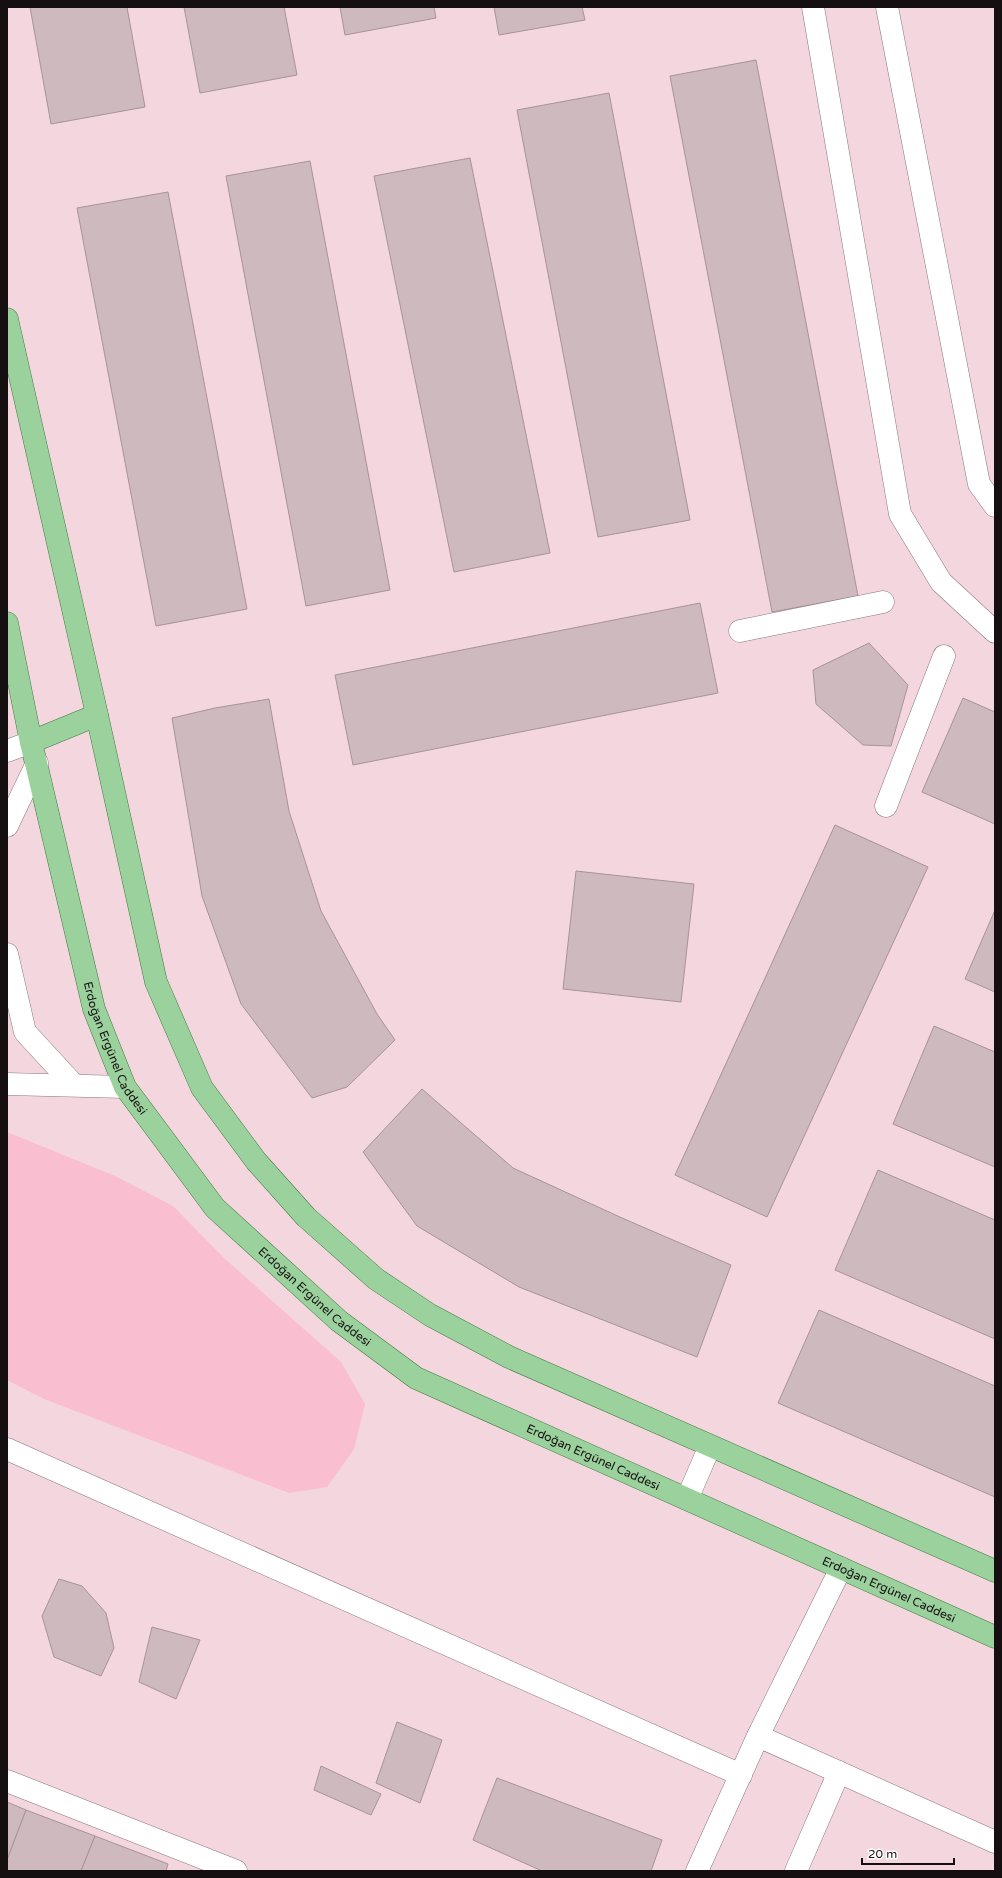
<svg xmlns="http://www.w3.org/2000/svg" width="1002" height="1878" viewBox="0 0 1002 1878" font-family="'Varela Round',sans-serif">
<style>
.built{fill:#f4d6de}
.green{fill:#f9becf}
.building{fill:#cdb9be;stroke:#a79398}
.lines{fill:none;stroke-linecap:round;stroke-linejoin:round}
.minor-casing{stroke:#8a777c;stroke-width:23}
.major-casing{stroke:#427a42;stroke-width:23}
.minor{stroke:#fff;stroke-width:22}
.major{stroke:#9bd19d;stroke-width:22}
.labels{text-anchor:middle;dominant-baseline:central;stroke-width:3;stroke-linejoin:round;paint-order:stroke}
.street-label{font-size:12px;fill:#160f11;stroke:#fff}
</style>
<rect width="100%" height="100%" fill="#f8e3e9"/>
<rect class="built" x="7" y="7" width="988" height="1864"/>
<path class="green" d="M7,1132L115,1176L173,1206L224,1258L341,1362L365,1404L354,1449L327,1487L289,1493L44,1399L7,1380Z"/>
<g class="building">
<path d="M30,7H127L145,107L51,124Z"/>
<path d="M184,7H284L297,75L200,93Z"/>
<path d="M340,7H434L436,18L345,35Z"/>
<path d="M494,7H582L585,20L499,35Z"/>
<path d="M756,60L858,596L772,612L670,76Z"/>
<path d="M609,93L690,520L598,537L517,110Z"/>
<path d="M470,158L550,553L454,572L374,176Z"/>
<path d="M310,161L390,590L306,606L226,176Z"/>
<path d="M168,192L247,609L156,626L77,208Z"/>
<path d="M700,603L718,693L353,765L335,675Z"/>
<path d="M869,643L908,685L891,746L863,745L816,704L813,670Z"/>
<path d="M963,698L995,712V824L922,792Z"/>
<path d="M269,699L289,811L321,911L377,1014L395,1040L347,1087L312,1098L241,1004L202,896L172,718L215,708Z"/>
<path d="M835,825L928,867L767,1217L675,1175Z"/>
<path d="M576,871L694,884L681,1002L563,989Z"/>
<path d="M995,910V992L965,979Z"/>
<path d="M934,1026L995,1052V1167L893,1124Z"/>
<path d="M422,1089L513,1168L622,1218L731,1265L697,1357L519,1287L417,1226L363,1152Z"/>
<path d="M878,1170L995,1220V1339L835,1270Z"/>
<path d="M819,1310L995,1386V1497L778,1403Z"/>
<path d="M59,1579L82,1586L106,1613L114,1648L101,1676L54,1657L42,1616Z"/>
<path d="M152,1627L200,1640L176,1699L139,1682Z"/>
<path d="M397,1722L442,1740L420,1803L376,1783Z"/>
<path d="M321,1766L381,1794L371,1815L314,1790Z"/>
<path d="M497,1778L662,1840L651,1871H542L473,1840Z"/>
<path d="M7,1802L26,1810L7,1860Z"/>
<path d="M26,1810L95,1836L81,1871H7V1860Z"/>
<path d="M95,1836L168,1864L166,1871H81Z"/>
</g>
<g class="lines">
<g class="minor-casing">
<g id="minor">
<path d="M813,7L900,514L941,582L995,632"/>
<path d="M887,7L979,484L995,506"/>
<path d="M740,631L883,602"/>
<path d="M7,751L31,742"/>
<path d="M886,806L944,656"/>
<path d="M7,826L37,763"/>
<path d="M7,954L25,1032L73,1084"/>
<path d="M7,1084L125,1087"/>
<path d="M7,1449L741,1775"/>
<path d="M687,1499L710,1446"/>
<path d="M758,1736L841,1568"/>
<path d="M7,1781L236,1871"/>
<path d="M697,1871L758,1736L995,1842"/>
<path d="M796,1871L839,1772"/>
</g>
</g>
<g class="major-casing">
<g id="major">
<path d="M7,319L97,715L156,982L202,1088L256,1161L306,1217L376,1279L430,1315L509,1357L995,1571"/>
<path id="s1" d="M7,623L31,742L94,1009L125,1087L215,1208L339,1321L416,1378L995,1637"/>
<path d="M31,742L97,715"/>
</g>
</g>
<use href="#minor" class="minor"/>
<use href="#major" class="major"/>
</g>
<g class="labels">
<g class="street-label">
<text stroke="none"><textPath href="#s1" startOffset="440">Erdoğan Ergünel Caddesi</textPath></text>
<text stroke="none"><textPath href="#s1" startOffset="764">Erdoğan Ergünel Caddesi</textPath></text>
<text stroke="none"><textPath href="#s1" startOffset="1088">Erdoğan Ergünel Caddesi</textPath></text>
<text stroke="none"><textPath href="#s1" startOffset="1412">Erdoğan Ergünel Caddesi</textPath></text>
</g>
</g>
<rect width="1002" height="1878" fill="none" stroke="#160f11" stroke-width="16"/>
<path d="M862 1858v6h92v-6" fill="none" stroke="#160f11" stroke-width="2"/>
<text x="868" y="1858" font-size="12" fill="#160f11" stroke="#ffffff" stroke-width="3" paint-order="stroke">20 m</text>
</svg>
